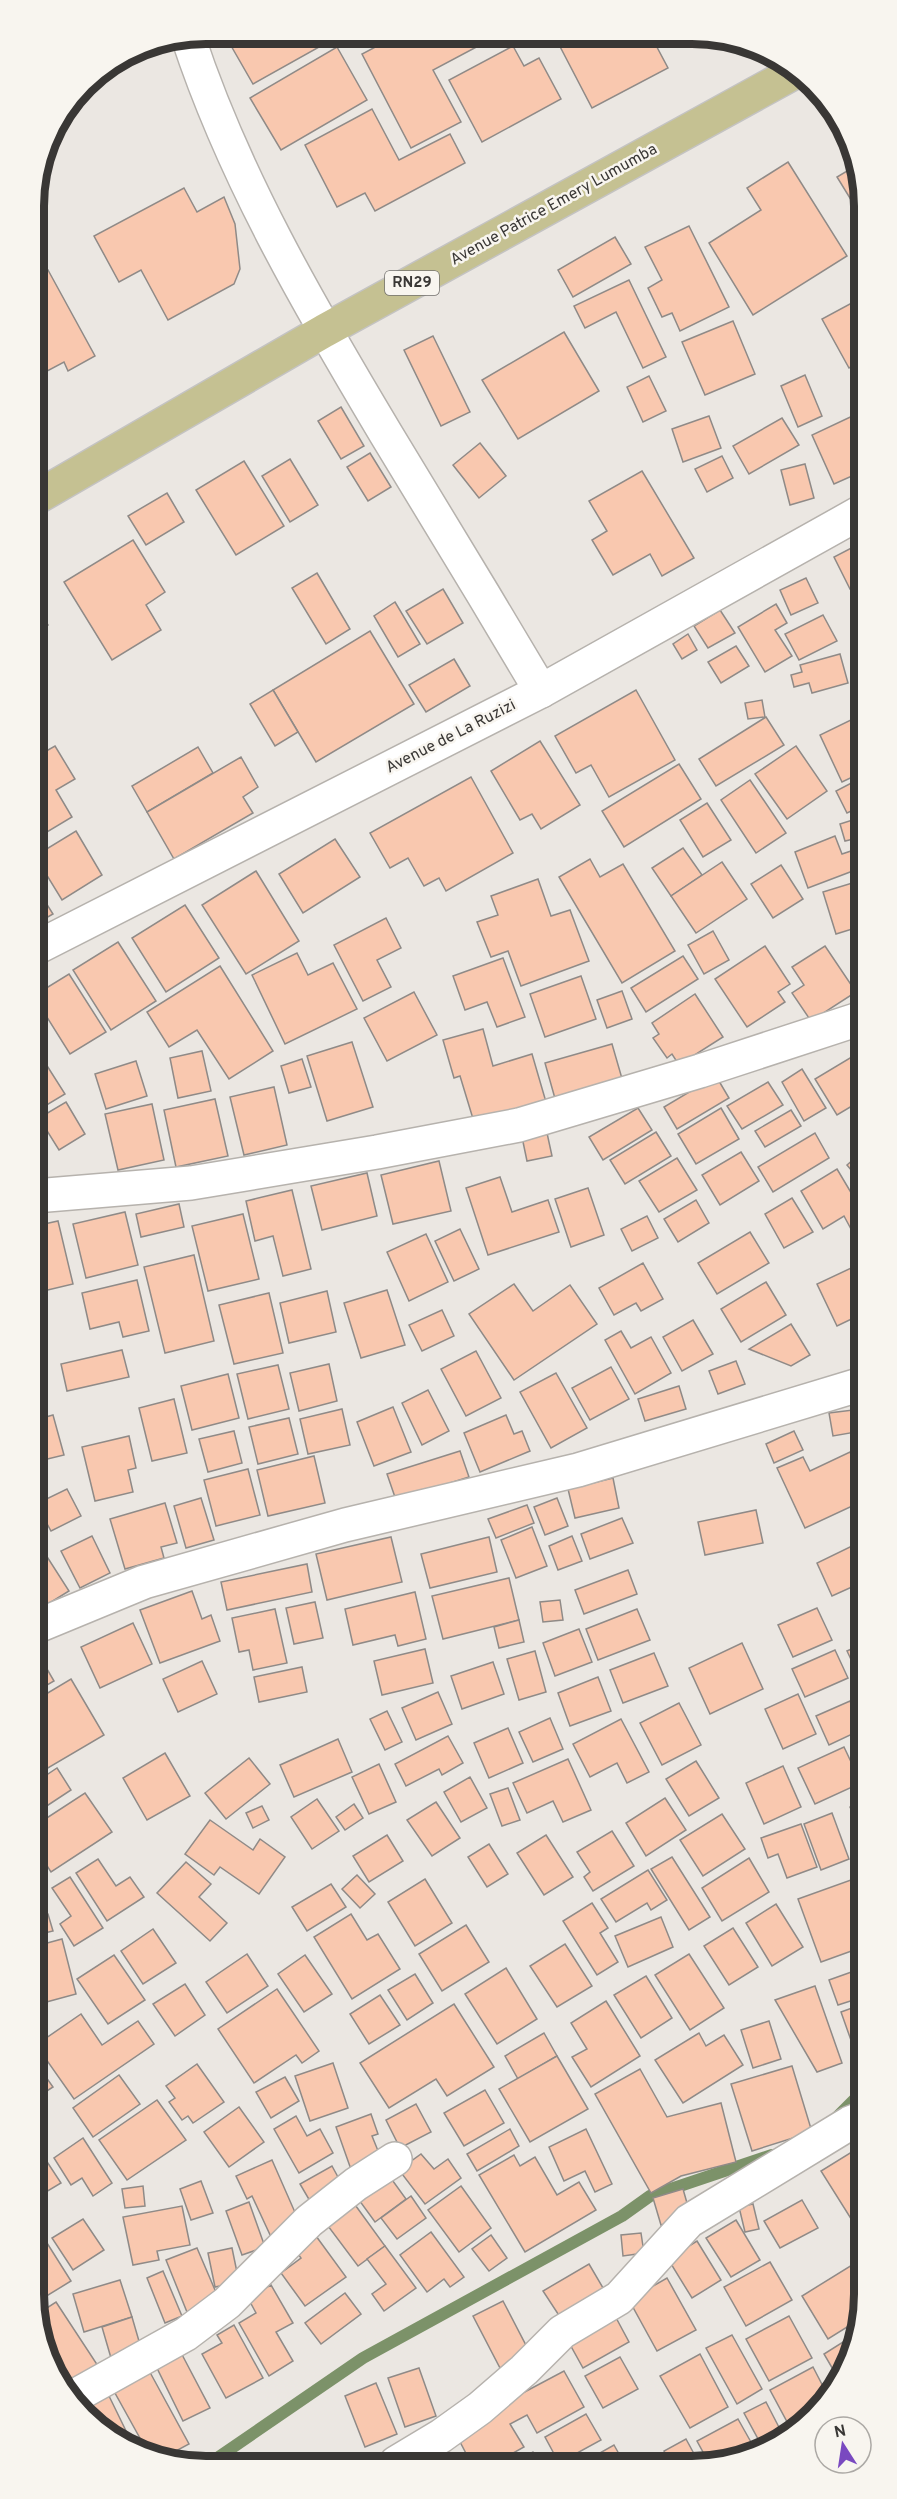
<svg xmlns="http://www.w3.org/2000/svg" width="897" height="2499" viewBox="0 0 897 2499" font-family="Overpass,sans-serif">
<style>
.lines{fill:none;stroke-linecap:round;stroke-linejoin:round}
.stream{stroke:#7c9269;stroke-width:12}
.building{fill:#f9c8af;stroke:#8f8a87;stroke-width:1.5}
.street-casing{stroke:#b6b2ad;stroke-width:36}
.primary-casing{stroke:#c4c3c2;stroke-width:36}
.street{stroke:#fff;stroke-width:33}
.primary{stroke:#c5c192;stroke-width:33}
.labels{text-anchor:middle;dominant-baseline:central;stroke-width:5;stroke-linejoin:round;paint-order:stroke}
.shield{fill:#f8f5ef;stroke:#72706d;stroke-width:1.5}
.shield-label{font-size:15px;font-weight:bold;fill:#393735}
.street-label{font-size:16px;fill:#393735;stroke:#f8f5ef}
.rim{fill:none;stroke:#393735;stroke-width:8}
</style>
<rect width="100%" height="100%" fill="#ebe7e2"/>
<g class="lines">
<g class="stream">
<path d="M837,2117L863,2091"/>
<path d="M210,2463L363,2358L622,2216L650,2196L772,2155"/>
</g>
</g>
<g class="building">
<path d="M232,33L335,34L337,37L253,84L226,37Z"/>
<path d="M351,34H378L356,45Z"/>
<path d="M400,34L499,35L433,70L461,122L411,148L362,54Z"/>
<path d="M554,35L651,36L668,68L592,108Z"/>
<path d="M513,46L524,66L539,58L561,99L482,142L449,80Z"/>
<path d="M337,47L367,100L281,150L250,98Z"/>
<path d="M111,64L115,72L81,90L92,76Z"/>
<path d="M372,109L399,160L450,134L465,163L375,211L365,193L337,207L305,145Z"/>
<path d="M788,162L847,256L753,315L709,243L761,210L747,188Z"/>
<path d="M857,165L861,172V216L837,177Z"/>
<path d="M184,188L197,212L224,197L235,224L240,269L234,284L168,320L141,270L119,282L94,236Z"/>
<path d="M689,226L729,307L680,331L672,313L662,317L648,288L662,280L645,247Z"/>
<path d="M615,237L631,264L573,297L558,270Z"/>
<path d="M48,270L95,356L68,371L64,362L34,378V277Z"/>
<path d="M629,280L666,357L643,368L616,312L585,328L574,306Z"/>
<path d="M861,298V361L849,368L822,319Z"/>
<path d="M733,321L755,374L705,395L682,342Z"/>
<path d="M564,332L599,391L518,439L482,380Z"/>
<path d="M433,336L470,412L441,426L404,350Z"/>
<path d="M805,375L822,416L798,427L781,386Z"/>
<path d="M649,376L666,411L643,422L627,387Z"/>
<path d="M341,407L364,446L341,459L318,421Z"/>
<path d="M861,412V472L834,484L812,435Z"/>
<path d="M709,416L721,448L683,462L672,429Z"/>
<path d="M782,418L799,445L749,474L733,446Z"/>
<path d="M480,443L506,476L479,498L453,465Z"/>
<path d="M370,453L391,487L368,501L347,467Z"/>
<path d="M722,456L733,478L707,492L695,469Z"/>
<path d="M290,459L318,505L290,522L262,476Z"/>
<path d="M244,461L284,526L236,555L196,490Z"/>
<path d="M805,464L814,498L790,505L781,470Z"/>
<path d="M642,471L694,558L662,576L650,554L613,575L592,540L607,531L589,501Z"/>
<path d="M167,493L184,522L146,545L128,516Z"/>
<path d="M133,540L165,592L146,605L161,630L112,660L64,582Z"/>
<path d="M861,543V584L850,589L834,557Z"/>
<path d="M317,573L350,629L326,644L292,588Z"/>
<path d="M806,578L818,603L791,615L780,590Z"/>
<path d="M443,589L463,623L427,644L406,611Z"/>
<path d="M34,602L48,625L34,633Z"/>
<path d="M395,602L420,644L398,657L374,616Z"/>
<path d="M776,604L787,623L775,630L792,656L765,672L738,627Z"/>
<path d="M720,610L735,633L708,648L694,626Z"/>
<path d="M823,615L837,641L799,660L785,634Z"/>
<path d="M370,631L414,704L316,762L273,690Z"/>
<path d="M688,634L697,650L682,659L673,644Z"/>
<path d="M736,646L749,666L721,683L708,662Z"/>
<path d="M840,654L848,683L812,693L809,683L794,687L791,675L802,672L800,665Z"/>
<path d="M454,659L470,686L426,712L409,685Z"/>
<path d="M273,690L298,732L275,746L250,704Z"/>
<path d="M636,690L675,760L609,797L591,765L576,773L555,736Z"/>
<path d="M762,700L765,717L748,719L745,703Z"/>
<path d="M859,716L861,721V773L842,782L820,735Z"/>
<path d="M766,717L784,745L716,786L699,759Z"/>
<path d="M540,741L580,805L541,829L532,814L520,820L491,771Z"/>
<path d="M55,746L75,779L56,790L72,817L37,838L34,832V758Z"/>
<path d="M796,746L827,791L787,819L755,774Z"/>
<path d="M198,747L213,773L147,812L132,786Z"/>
<path d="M241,757L258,787L243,797L253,813L174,859L147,812Z"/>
<path d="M679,764L701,799L624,847L602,811Z"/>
<path d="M471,777L513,853L446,891L439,878L424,886L408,858L390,868L370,833Z"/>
<path d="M861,778L862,806L847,813L836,791Z"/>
<path d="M750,780L786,833L756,853L721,800Z"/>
<path d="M707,803L731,840L703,857L680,820Z"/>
<path d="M862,817V837L845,841L840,824Z"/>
<path d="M76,831L102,875L62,900L35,856Z"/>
<path d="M835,836L842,854L851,851L858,869L808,888L795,852Z"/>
<path d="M335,839L360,877L303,913L279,874Z"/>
<path d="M683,848L702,875L671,896L652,868Z"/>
<path d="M590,859L600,877L623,864L675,951L622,983L559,877Z"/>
<path d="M722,862L747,899L696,933L671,896Z"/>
<path d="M781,865L803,899L773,918L751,884Z"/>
<path d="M256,871L299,941L246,974L202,905Z"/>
<path d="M538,879L551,916L570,910L589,961L521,986L508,951L491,957L477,922L498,915L491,896Z"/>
<path d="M862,880V926L836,934L823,892Z"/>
<path d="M34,884L53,914L34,925Z"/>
<path d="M185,905L219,958L166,992L132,938Z"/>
<path d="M386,918L401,948L377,960L391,987L363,1001L334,945Z"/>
<path d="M713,931L729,960L704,974L688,945Z"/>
<path d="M118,942L156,1001L111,1030L73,970Z"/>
<path d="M765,946L790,984L778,992L785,1002L747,1027L715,979Z"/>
<path d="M825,946L856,992L811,1021L792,993L804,985L792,967Z"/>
<path d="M297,953L308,975L333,963L357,1009L285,1044L252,975Z"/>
<path d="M683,956L698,979L646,1012L631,988Z"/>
<path d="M503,958L525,1017L497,1027L487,1002L465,1010L453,976Z"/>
<path d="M220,966L273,1051L229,1079L197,1030L169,1047L147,1012Z"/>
<path d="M69,974L106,1032L70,1054L35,998V995Z"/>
<path d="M581,976L596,1019L545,1037L530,994Z"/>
<path d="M622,991L632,1019L607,1028L597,1000Z"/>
<path d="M414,992L437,1035L387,1061L364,1018Z"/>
<path d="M695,994L723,1037L679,1065L672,1054L667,1058L653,1038L659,1034L652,1023Z"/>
<path d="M483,1029L493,1066L532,1054L546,1102L474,1122L460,1076L454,1078L443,1040Z"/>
<path d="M352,1042L373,1107L327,1121L307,1056Z"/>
<path d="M612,1044L623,1082L556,1102L545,1063Z"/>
<path d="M202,1051L211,1091L178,1098L170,1058Z"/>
<path d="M855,1055L862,1066V1100L837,1115L815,1079Z"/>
<path d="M302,1059L311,1087L289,1093L281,1066Z"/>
<path d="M44,1061L65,1094L35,1112V1066Z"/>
<path d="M136,1061L147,1096L106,1109L95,1074Z"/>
<path d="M802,1069L826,1108L804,1121L782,1082Z"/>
<path d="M716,1076L729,1098L677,1129L664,1107Z"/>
<path d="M768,1082L783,1105L742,1129L727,1106Z"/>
<path d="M274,1087L287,1145L244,1155L230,1097Z"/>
<path d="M215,1099L228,1156L176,1167L164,1110Z"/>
<path d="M66,1102L85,1134L59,1150L39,1118Z"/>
<path d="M152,1104L164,1160L118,1170L105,1114Z"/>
<path d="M638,1108L652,1130L603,1160L589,1137Z"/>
<path d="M721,1108L739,1139L696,1164L678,1134Z"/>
<path d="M791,1110L801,1126L765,1147L755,1131Z"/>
<path d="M35,1130H43L42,1156L35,1155Z"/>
<path d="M656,1132L671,1156L625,1184L610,1160Z"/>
<path d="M547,1133L552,1156L527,1161L522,1137Z"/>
<path d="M815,1133L829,1158L773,1192L758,1167Z"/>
<path d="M741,1152L759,1181L720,1205L702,1175Z"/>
<path d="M862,1152V1183L847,1165Z"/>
<path d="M677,1158L697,1190L659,1212L639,1181Z"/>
<path d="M439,1161L451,1211L393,1224L381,1175Z"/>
<path d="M837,1169L862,1211V1223L851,1229L844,1216L823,1229L801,1191Z"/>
<path d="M367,1173L377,1216L322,1230L311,1186Z"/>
<path d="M500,1177L512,1212L548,1200L559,1232L488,1255L466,1188Z"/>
<path d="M588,1188L604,1235L571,1247L555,1199Z"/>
<path d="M292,1190L311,1269L283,1276L273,1236L255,1241L246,1201Z"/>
<path d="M792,1198L813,1232L784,1248L765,1214Z"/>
<path d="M696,1200L709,1223L678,1242L664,1219Z"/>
<path d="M179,1204L184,1227L141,1237L136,1214Z"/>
<path d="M125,1212L138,1265L86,1278L73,1224Z"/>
<path d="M243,1214L259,1279L208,1291L192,1226Z"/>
<path d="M647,1216L658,1238L632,1251L621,1229Z"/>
<path d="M58,1221L73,1284L35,1293V1226Z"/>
<path d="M460,1229L479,1269L454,1281L435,1241Z"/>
<path d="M750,1232L769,1263L717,1294L698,1263Z"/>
<path d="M426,1234L448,1282L409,1301L387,1252Z"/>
<path d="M194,1255L214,1341L165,1353L144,1267Z"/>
<path d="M643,1263L663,1299L641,1311L636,1303L614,1315L599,1288Z"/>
<path d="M862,1263V1314L837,1326L817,1284Z"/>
<path d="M137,1280L149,1331L123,1337L119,1322L90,1329L82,1293Z"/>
<path d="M766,1282L786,1315L741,1342L721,1309Z"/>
<path d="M514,1284L533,1311L570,1285L597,1324L514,1380L469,1314Z"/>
<path d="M387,1290L405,1345L361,1358L344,1303Z"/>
<path d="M327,1291L336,1332L289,1343L280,1303Z"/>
<path d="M269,1293L283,1353L234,1364L219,1305Z"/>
<path d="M442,1310L454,1336L422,1351L409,1325Z"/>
<path d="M693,1320L713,1354L682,1371L663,1337Z"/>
<path d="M791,1324L810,1355L791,1366L749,1349Z"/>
<path d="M621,1331L631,1348L651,1337L671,1373L635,1394L605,1340Z"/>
<path d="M122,1350L129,1377L67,1391L61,1364Z"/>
<path d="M476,1351L501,1398L466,1416L441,1369Z"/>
<path d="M736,1361L745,1384L718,1394L709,1371Z"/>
<path d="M329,1364L337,1401L299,1411L290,1373Z"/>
<path d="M278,1365L289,1409L248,1419L237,1374Z"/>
<path d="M611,1367L629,1399L590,1420L572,1388Z"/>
<path d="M556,1373L587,1428L551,1448L520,1392Z"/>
<path d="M228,1374L239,1418L192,1430L181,1386Z"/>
<path d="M679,1386L686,1409L645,1421L638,1399Z"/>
<path d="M428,1390L449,1431L422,1445L402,1403Z"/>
<path d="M174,1399L187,1453L152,1461L139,1408Z"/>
<path d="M393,1407L411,1452L374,1466L357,1422Z"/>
<path d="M342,1409L350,1445L308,1454L300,1419Z"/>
<path d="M853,1410L856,1432L833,1436L829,1413Z"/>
<path d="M53,1415L64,1455L35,1462V1420Z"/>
<path d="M506,1415L514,1434L522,1431L530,1451L480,1472L464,1433Z"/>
<path d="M862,1416V1439L856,1417Z"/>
<path d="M289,1418L298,1454L258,1464L249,1427Z"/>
<path d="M234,1431L242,1463L208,1472L199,1439Z"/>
<path d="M794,1431L803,1450L774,1463L766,1444Z"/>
<path d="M129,1436L136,1468L128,1470L133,1492L95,1501L82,1447Z"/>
<path d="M460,1451L469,1477L396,1500L387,1474Z"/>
<path d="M850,1452L862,1479L863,1501L805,1528L777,1468L803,1457L810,1471Z"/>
<path d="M314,1456L325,1503L268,1516L257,1470Z"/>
<path d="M248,1469L260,1515L216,1526L204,1480Z"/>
<path d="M613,1478L619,1508L575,1518L568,1489Z"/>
<path d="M67,1489L81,1516L51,1531L36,1504Z"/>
<path d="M201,1498L214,1540L186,1548L174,1506Z"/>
<path d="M557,1498L568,1526L545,1535L534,1507Z"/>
<path d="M165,1503L177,1543L161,1547L164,1558L125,1569L110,1519Z"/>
<path d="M527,1505L534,1523L496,1538L488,1519Z"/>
<path d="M756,1510L763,1543L705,1555L698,1522Z"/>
<path d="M622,1518L633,1543L590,1559L581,1534Z"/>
<path d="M532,1527L547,1566L516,1578L501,1540Z"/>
<path d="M92,1536L110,1573L80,1588L61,1551Z"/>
<path d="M572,1536L582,1561L558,1570L549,1546Z"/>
<path d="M391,1537L402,1582L327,1600L316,1554Z"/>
<path d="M489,1537L497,1572L430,1588L421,1554Z"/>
<path d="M852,1546L863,1569V1582L832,1596L817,1563Z"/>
<path d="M44,1552L69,1591L35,1612V1557Z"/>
<path d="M307,1564L312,1592L227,1610L221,1582Z"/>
<path d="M628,1570L637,1594L584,1614L575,1590Z"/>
<path d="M509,1578L519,1620L443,1639L432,1596Z"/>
<path d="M192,1591L202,1619L211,1615L220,1641L160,1663L140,1610Z"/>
<path d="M415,1592L426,1639L398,1646L395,1635L353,1645L345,1609Z"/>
<path d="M560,1600L563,1620L543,1622L540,1602Z"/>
<path d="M315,1602L323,1638L294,1644L286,1608Z"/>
<path d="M817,1608L832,1640L793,1657L778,1625Z"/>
<path d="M275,1609L287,1663L253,1670L249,1650L239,1652L232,1618Z"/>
<path d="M637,1609L650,1640L598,1660L586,1629Z"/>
<path d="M519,1620L524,1642L499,1648L494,1627Z"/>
<path d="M133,1623L152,1664L100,1688L81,1647Z"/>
<path d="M579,1629L592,1662L555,1676L543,1643Z"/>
<path d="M742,1643L763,1689L710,1714L689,1668Z"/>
<path d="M863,1644V1685L847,1651Z"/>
<path d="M425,1649L433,1683L382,1695L374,1661Z"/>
<path d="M835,1650L848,1678L805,1697L792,1669Z"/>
<path d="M535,1651L546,1692L519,1700L507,1659Z"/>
<path d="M654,1653L668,1686L623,1703L610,1670Z"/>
<path d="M40,1657L54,1681L35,1692V1659Z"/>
<path d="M202,1661L217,1694L178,1712L163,1679Z"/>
<path d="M493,1662L504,1694L462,1709L451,1676Z"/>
<path d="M302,1667L307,1692L259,1702L254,1677Z"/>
<path d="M598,1677L611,1711L570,1726L558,1693Z"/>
<path d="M71,1679L104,1735L36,1775V1700Z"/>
<path d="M438,1692L452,1724L416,1740L402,1708Z"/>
<path d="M798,1694L816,1734L783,1749L765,1709Z"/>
<path d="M850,1701L863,1729L829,1745L816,1716Z"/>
<path d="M679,1703L701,1745L662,1765L640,1723Z"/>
<path d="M387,1711L402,1742L385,1750L370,1719Z"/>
<path d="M550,1718L563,1749L533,1762L519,1732Z"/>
<path d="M621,1719L649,1772L627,1783L617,1763L590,1777L573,1744Z"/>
<path d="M508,1728L523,1763L489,1778L474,1743Z"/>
<path d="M448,1736L463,1763L442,1775L439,1769L406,1786L395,1764Z"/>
<path d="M338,1739L352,1772L294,1797L280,1765Z"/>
<path d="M863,1739V1772L851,1745Z"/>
<path d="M844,1747L861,1783L815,1804L798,1768Z"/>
<path d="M165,1753L190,1796L147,1820L123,1778Z"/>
<path d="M249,1758L270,1784L226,1819L205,1793Z"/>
<path d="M568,1759L591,1810L563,1822L553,1801L527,1813L513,1783Z"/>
<path d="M696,1761L719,1798L689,1816L666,1779Z"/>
<path d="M379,1764L396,1802L369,1814L352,1777Z"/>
<path d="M783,1766L801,1807L764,1824L746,1783Z"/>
<path d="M57,1768L71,1790L36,1813V1782Z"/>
<path d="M470,1777L487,1808L461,1822L444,1792Z"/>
<path d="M508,1788L520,1820L502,1826L490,1794Z"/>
<path d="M85,1793L112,1832L51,1872L36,1849V1825Z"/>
<path d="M665,1798L686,1830L646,1856L626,1823Z"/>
<path d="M317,1799L339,1831L312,1849L291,1817Z"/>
<path d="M863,1801V1833L850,1807Z"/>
<path d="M436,1802L460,1838L432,1856L407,1820Z"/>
<path d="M354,1804L363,1818L345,1830L336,1817Z"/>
<path d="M262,1806L269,1820L253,1828L246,1813Z"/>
<path d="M832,1813L849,1859L821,1870L804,1824Z"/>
<path d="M722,1814L745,1849L703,1876L680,1840Z"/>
<path d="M210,1820L253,1850L260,1839L285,1857L259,1894L220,1867L214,1875L185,1854Z"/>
<path d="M801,1824L817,1867L787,1878L778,1854L768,1858L761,1838Z"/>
<path d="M612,1831L634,1866L593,1891L584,1877L590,1872L577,1852Z"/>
<path d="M387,1835L403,1861L369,1882L353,1856Z"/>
<path d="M546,1835L573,1877L544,1895L517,1853Z"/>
<path d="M489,1844L508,1874L487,1887L468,1857Z"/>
<path d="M672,1857L710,1917L689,1930L651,1869Z"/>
<path d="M749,1858L769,1892L722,1921L702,1888Z"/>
<path d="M98,1859L116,1886L130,1877L144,1897L107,1921L76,1873Z"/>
<path d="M186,1862L211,1884L199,1897L227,1923L210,1941L157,1893Z"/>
<path d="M648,1870L667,1900L651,1910L647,1903L616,1922L601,1899Z"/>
<path d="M357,1875L375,1894L360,1908L342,1889Z"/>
<path d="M862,1876L863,1967L857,1949L821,1962L798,1899Z"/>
<path d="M70,1877L103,1928L74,1946L60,1924L71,1916L52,1888Z"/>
<path d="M425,1879L452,1923L415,1946L388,1902Z"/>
<path d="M331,1884L346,1907L307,1931L292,1907Z"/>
<path d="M592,1903L608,1928L600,1933L618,1962L597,1975L563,1921Z"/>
<path d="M776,1904L803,1947L772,1966L746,1923Z"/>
<path d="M36,1910L37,1916L48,1914L53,1931L36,1935Z"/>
<path d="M351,1914L367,1940L378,1934L400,1969L352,1999L314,1937Z"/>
<path d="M661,1917L673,1947L628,1967L615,1936Z"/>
<path d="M466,1925L489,1962L442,1991L419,1954Z"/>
<path d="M733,1928L758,1967L729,1985L704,1946Z"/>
<path d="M153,1929L176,1963L143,1984L121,1951Z"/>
<path d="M62,1939L76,1994L39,2004L36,1991V1946Z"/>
<path d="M565,1944L592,1986L557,2007L530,1966Z"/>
<path d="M247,1954L268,1986L227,2013L206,1982Z"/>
<path d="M689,1954L724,2008L690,2030L655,1975Z"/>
<path d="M114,1955L145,2000L108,2024L77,1979Z"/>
<path d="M305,1955L332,1994L304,2012L278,1974Z"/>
<path d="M506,1968L537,2019L497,2044L465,1994Z"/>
<path d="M857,1970L863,1988V1997L838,2005L829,1980Z"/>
<path d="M415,1974L433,2003L407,2020L388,1990Z"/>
<path d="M646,1976L672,2018L641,2038L614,1995Z"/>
<path d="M185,1984L205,2015L175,2036L153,2004Z"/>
<path d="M815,1986L842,2063L817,2072L775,2000Z"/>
<path d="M277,1989L319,2051L302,2063L296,2055L254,2083L218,2029Z"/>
<path d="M380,1995L400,2025L369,2044L350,2014Z"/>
<path d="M606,2001L640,2056L591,2087L572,2057L587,2049L571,2023Z"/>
<path d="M454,2004L494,2067L447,2096L436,2079L389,2108L360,2063Z"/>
<path d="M863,2004V2058L858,2060L841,2012Z"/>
<path d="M81,2014L102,2045L138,2021L154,2044L74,2099L36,2045Z"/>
<path d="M769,2021L781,2059L753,2068L741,2030Z"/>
<path d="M544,2033L557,2056L518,2079L505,2056Z"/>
<path d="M699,2033L706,2046L724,2035L743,2065L683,2103L655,2060Z"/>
<path d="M557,2056L588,2109L530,2142L499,2089Z"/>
<path d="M36,2063L53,2087L36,2098Z"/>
<path d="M333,2063L348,2108L310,2121L295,2076Z"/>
<path d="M197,2064L224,2102L193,2123L188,2116L182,2120L169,2102L175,2098L166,2086Z"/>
<path d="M792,2066L812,2132L752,2151L731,2084Z"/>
<path d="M640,2069L667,2117L721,2103L736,2162L681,2176L651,2193L595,2094Z"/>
<path d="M119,2075L140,2104L93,2137L73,2108Z"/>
<path d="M285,2077L299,2101L271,2118L256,2092Z"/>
<path d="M485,2090L504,2123L464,2146L444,2113Z"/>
<path d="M157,2100L186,2140L127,2180L99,2140Z"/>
<path d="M416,2104L431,2132L400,2148L386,2120Z"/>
<path d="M239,2107L264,2142L229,2167L204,2132Z"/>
<path d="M371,2114L378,2134L372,2136L383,2163L353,2175L336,2127Z"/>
<path d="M296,2116L307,2136L320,2129L333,2153L299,2173L274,2129Z"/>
<path d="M510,2129L519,2146L477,2171L467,2154Z"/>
<path d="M586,2129L612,2184L595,2192L585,2171L564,2181L549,2147Z"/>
<path d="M83,2138L112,2183L93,2196L82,2178L71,2185L54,2158Z"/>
<path d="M863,2145L864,2231L860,2233L821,2171Z"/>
<path d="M38,2148L61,2183L36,2198V2149Z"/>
<path d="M421,2154L434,2169L448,2159L461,2178L425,2204L399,2170Z"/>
<path d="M514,2155L520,2166L535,2157L557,2195L579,2182L596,2210L525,2252L479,2175Z"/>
<path d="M272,2160L301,2226L272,2239L252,2196L247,2199L236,2176Z"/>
<path d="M332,2166L345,2190L314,2208L300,2184Z"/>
<path d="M390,2177L406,2199L375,2222L359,2200Z"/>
<path d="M201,2181L213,2213L191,2220L180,2189Z"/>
<path d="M143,2186L145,2206L125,2208L122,2189Z"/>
<path d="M461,2186L491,2228L459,2252L428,2210Z"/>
<path d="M683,2189L691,2217L661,2225L653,2198Z"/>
<path d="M411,2196L426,2218L397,2239L381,2218Z"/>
<path d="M802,2200L818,2228L780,2248L764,2221Z"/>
<path d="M249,2202L265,2247L242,2255L226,2211Z"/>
<path d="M353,2202L385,2246L358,2266L325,2222Z"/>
<path d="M753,2204L759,2229L745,2232L739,2207Z"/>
<path d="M182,2206L190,2245L157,2251L159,2260L133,2265L123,2217Z"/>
<path d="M83,2219L104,2250L73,2270L52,2238Z"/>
<path d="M736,2220L760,2260L731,2277L706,2238Z"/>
<path d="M36,2221L45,2234L36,2240Z"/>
<path d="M431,2232L464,2277L450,2287L444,2279L427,2292L400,2255Z"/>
<path d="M641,2233L644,2253L623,2256L621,2235Z"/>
<path d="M491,2235L507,2258L489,2271L472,2249Z"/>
<path d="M316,2236L346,2277L305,2306L281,2273L301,2258L296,2251Z"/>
<path d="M697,2241L721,2280L692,2298L668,2259Z"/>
<path d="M47,2243L71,2281L40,2300L36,2294V2250Z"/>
<path d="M385,2246L416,2288L384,2311L372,2294L386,2284L367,2259Z"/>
<path d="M197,2248L221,2304L189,2317L166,2260Z"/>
<path d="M232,2248L239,2282L215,2287L208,2253Z"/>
<path d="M770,2262L792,2300L746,2326L724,2287Z"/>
<path d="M589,2264L606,2293L562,2320L543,2291Z"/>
<path d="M852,2265L864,2284V2304L860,2319L828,2339L802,2296Z"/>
<path d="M163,2271L182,2316L165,2323L147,2278Z"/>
<path d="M667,2278L696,2330L657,2351L629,2300Z"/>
<path d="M120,2280L132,2317L84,2332L73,2294Z"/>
<path d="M271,2285L293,2323L276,2332L293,2361L269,2376L239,2323L256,2313L248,2298Z"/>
<path d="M345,2293L361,2314L321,2344L305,2323Z"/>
<path d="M503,2301L530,2353L500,2368L473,2316Z"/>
<path d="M56,2302L100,2369L69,2389L36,2327V2315Z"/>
<path d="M614,2314L629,2342L583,2368L567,2339Z"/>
<path d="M789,2316L812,2358L769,2381L746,2339Z"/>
<path d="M132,2317L141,2348L111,2358L102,2327Z"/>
<path d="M234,2325L263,2378L226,2398L202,2354L222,2343L217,2335Z"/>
<path d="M732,2335L762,2389L737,2404L706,2348Z"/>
<path d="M843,2342L852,2356L838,2378L824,2354Z"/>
<path d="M178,2347L210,2408L183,2421L153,2360Z"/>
<path d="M700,2354L728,2407L690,2428L660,2376Z"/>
<path d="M620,2357L638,2389L603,2408L585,2376Z"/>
<path d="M146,2365L189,2444L163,2458L146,2449L110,2384Z"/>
<path d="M813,2367L828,2396L821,2407L792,2431L770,2390Z"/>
<path d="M419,2368L436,2416L405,2427L388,2378Z"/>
<path d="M564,2371L584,2407L537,2433L527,2415L510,2424L524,2447L495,2463H471L457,2436L517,2396Z"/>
<path d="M376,2383L397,2434L365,2447L345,2396Z"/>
<path d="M109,2396L130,2439L129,2440L84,2416L81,2410Z"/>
<path d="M766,2402L784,2437L778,2443L763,2448L744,2413Z"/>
<path d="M586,2414L601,2440L559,2463L545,2437Z"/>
<path d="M738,2419L756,2451L725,2463H709L697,2441Z"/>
<path d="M686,2439L699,2463H670L664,2451Z"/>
<path d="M614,2445L624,2463H582Z"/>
<path d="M533,2452L539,2463H513Z"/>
</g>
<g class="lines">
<g class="street-casing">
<g id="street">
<path d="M188,37C234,177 310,307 386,434C438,519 490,605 541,691"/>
<path d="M34,949L541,691L861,512"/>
<path d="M35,1196L191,1183L377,1152L519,1125L700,1071L862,1018"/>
<path d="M35,1627L144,1582L345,1525L578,1470L862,1384"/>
<path d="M73,2397L186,2334L227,2303L309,2221L356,2184L395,2159"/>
<path d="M396,2463L441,2436L480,2408L524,2370L562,2332L619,2298L689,2221L850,2123L863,2118"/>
</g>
</g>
<g class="primary-casing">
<path id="primary" d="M34,499L324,331L793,73"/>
</g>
<use href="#street" class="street"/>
<use href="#primary" class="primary"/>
</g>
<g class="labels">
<rect class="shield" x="385" y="271" width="54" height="24" rx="4.5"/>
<g class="shield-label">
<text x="412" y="283">RN29</text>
</g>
<g class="street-label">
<text transform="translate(554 205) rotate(-29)">Avenue Patrice Emery Lumumba</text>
<text transform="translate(451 737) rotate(-27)">Avenue de La Ruzizi</text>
</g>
</g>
<path d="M0 0H897V2499H0ZM206 44H692A162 162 0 0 1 854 206V2294A162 162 0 0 1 692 2456H206A162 162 0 0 1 44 2294V206A162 162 0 0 1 206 44Z" fill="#f8f5ef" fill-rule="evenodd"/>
<path class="rim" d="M206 44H692A162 162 0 0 1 854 206V2294A162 162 0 0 1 692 2456H206A162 162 0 0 1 44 2294V206A162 162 0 0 1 206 44Z"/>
<g transform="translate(843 2445) rotate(348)"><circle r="28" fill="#f8f5ef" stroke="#aca9a5" stroke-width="1.5"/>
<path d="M0-4.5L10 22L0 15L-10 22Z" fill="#7949c0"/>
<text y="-9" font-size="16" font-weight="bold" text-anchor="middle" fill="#393735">N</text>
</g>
</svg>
